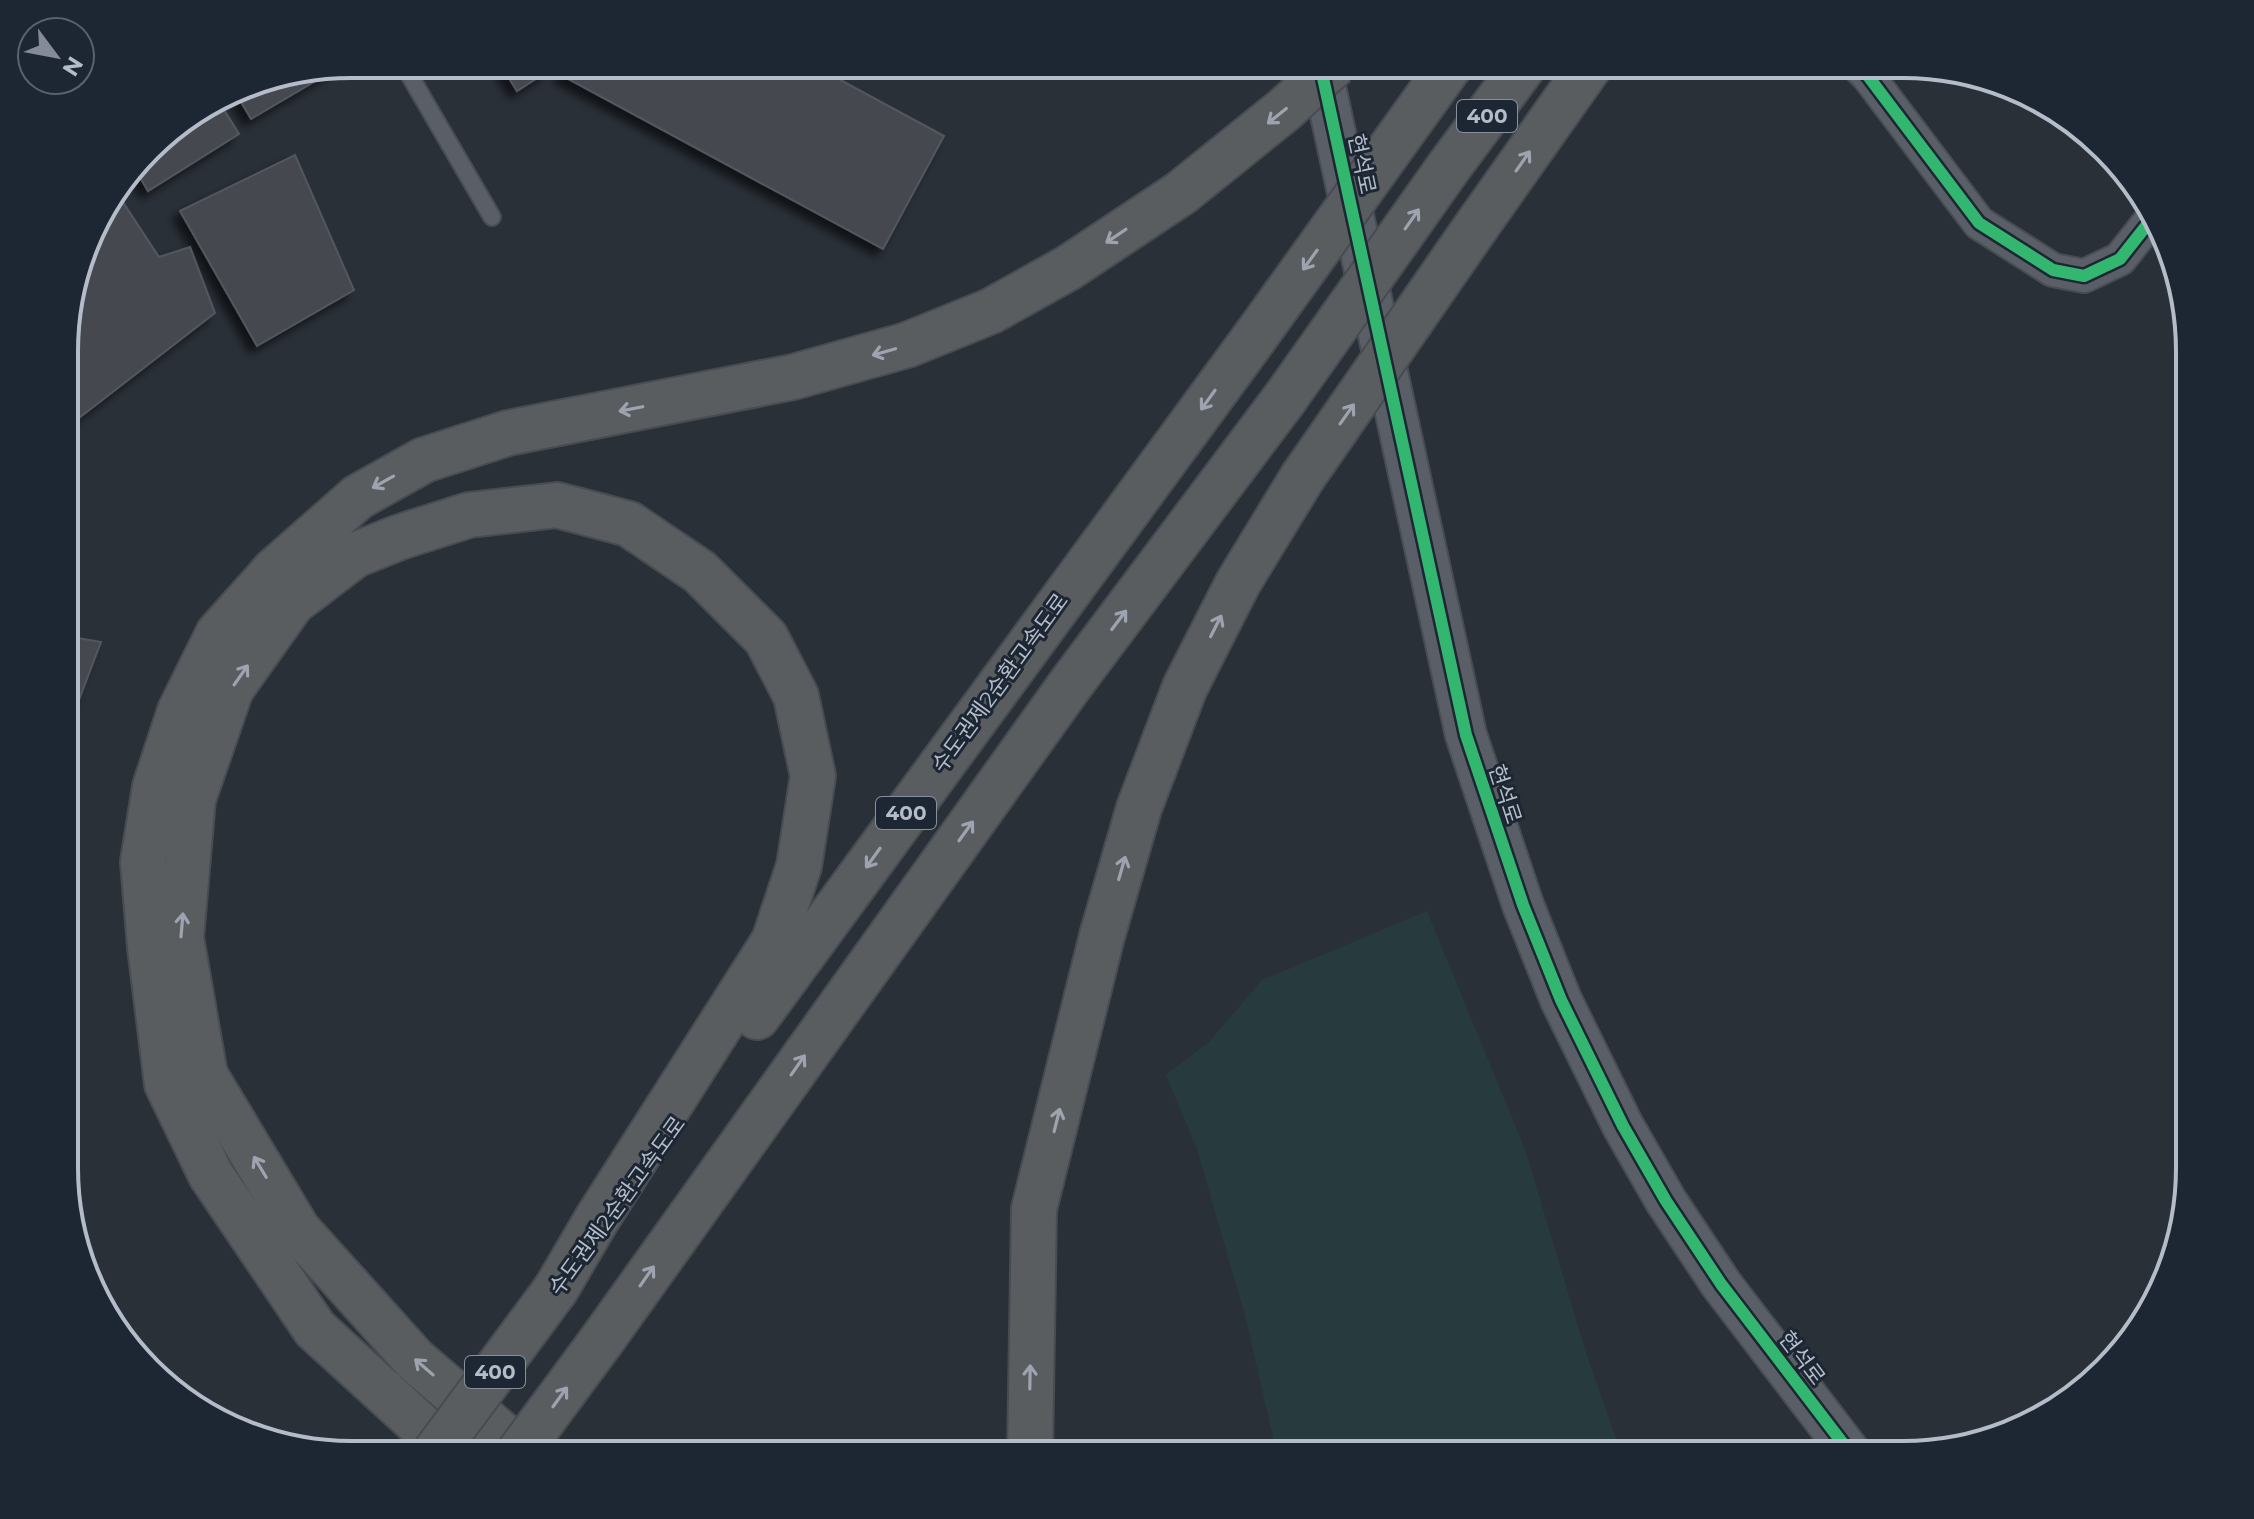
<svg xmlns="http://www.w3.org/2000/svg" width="2254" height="1519" viewBox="0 0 2254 1519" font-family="Montserrat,'Noto Sans KR',sans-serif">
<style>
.green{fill:#273a3e}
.building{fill:#444950;stroke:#52575f;stroke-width:2;filter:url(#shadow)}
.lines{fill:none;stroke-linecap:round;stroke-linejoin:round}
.service-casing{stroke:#484c53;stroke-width:20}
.minor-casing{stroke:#484c53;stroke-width:36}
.tertiary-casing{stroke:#484c53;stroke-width:44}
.motorway-casing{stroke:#474c53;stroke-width:48}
.service{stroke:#5a5e66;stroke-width:16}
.minor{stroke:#5a5e66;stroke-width:32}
.tertiary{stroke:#5a5e66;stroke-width:40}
.motorway{stroke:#5a5d60;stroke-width:44}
.motorway-bridge-casing{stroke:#474c53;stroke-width:48;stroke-linecap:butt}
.motorway-bridge{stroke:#5a5d60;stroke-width:44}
.cycleway-casing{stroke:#1d2633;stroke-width:17}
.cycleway{stroke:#33b770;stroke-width:12}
.oneway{stroke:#9ea4af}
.labels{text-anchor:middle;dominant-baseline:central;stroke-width:6;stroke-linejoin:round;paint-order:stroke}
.shield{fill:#1d2633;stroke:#878f9c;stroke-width:2}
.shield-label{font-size:20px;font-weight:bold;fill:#b4bcc9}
.street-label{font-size:22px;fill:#b4bcc9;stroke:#1d2633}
.rim{fill:none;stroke:#b4bcc9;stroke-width:4}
</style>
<defs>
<filter id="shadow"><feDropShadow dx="-7" dy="7" stdDeviation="4" flood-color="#0009"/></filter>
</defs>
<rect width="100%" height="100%" fill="#2a3038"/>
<path class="green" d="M1427,911L1525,1149L1587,1356L1622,1455H1277L1246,1319L1197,1149L1166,1075L1210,1041L1262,980Z"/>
<g class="building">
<path d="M500,64H550L545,73L517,91Z"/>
<path d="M567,64H811L944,136L883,249L561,75Z"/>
<path d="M333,67L334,70L251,119L234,90L241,86Z"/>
<path d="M218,100L239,134L148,191L135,169L161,135Z"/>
<path d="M295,155L354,290L257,346L180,211Z"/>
<path d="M117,193L159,257L190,247L215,313L66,428V314L94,223Z"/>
<path d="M66,636L101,642L66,734Z"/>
</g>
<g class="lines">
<g class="service-casing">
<path id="service" d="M403,64L492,217"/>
</g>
<g class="minor-casing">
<path id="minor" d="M1856,64L1868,76L1979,223L2053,270L2084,276L2120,259L2154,216"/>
</g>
<g class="tertiary-casing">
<path id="tertiary" d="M1320,64L1466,735L1523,905L1561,1000L1623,1126L1666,1201L1721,1284L1851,1454"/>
</g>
<g class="motorway-casing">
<g id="motorway">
<path d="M1421,106L1451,64"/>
<path d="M1448,168L1525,64"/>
<path d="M1478,224L1591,64"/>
<path d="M757,1017L1255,337"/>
<path d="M602,1340L1070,685L1286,397"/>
<path d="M453,1455L315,1329L211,1175L167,1084L150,947L143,862L155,787L180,711L218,634L274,571L358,497L424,460L508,433L793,377L907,345L991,311L1068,268L1181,193"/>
<path d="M526,1455L415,1360L298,1230L205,1075L181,938L193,799L231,689L292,603L355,555L400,537L469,515L557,505L629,524L700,572L766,638L796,696L813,776L799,866L774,941L597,1219L556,1289"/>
<path d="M1030,1455L1034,1209L1102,936L1139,808L1185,687L1238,583L1302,478"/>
</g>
</g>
<use href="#service" class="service"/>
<use href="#minor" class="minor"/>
<use href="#tertiary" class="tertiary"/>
<use href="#motorway" class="motorway"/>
<g class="motorway-bridge-casing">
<g id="motorway-bridge">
<path d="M1181,193L1284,110L1335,64"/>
<path d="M1255,337L1421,106"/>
<path d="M1286,397L1448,168"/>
<path d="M1302,478L1478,224"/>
<path d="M433,1455L556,1289"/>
<path d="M517,1455L602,1340"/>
</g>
</g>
<use href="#motorway-bridge" class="motorway-bridge"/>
<g class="cycleway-casing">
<g id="cycleway">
<path d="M1320,64L1466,735L1523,905L1561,1000L1623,1126L1666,1201L1721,1284L1851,1454"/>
<path d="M1856,64L1868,76L1979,223L2053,270L2084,276L2120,259L2154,216"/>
</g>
</g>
<use href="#cycleway" class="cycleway"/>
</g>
<defs><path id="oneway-shaft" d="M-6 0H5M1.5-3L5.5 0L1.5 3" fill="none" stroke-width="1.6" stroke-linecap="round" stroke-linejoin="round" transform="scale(2)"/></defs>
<g class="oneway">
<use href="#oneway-shaft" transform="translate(1277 116) rotate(141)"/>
<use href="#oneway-shaft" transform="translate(1523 161) rotate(-55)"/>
<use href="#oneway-shaft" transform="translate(1412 219) rotate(-55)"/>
<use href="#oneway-shaft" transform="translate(1116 236) rotate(146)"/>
<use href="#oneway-shaft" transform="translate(1310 260) rotate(126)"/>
<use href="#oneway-shaft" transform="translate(884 352) rotate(164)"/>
<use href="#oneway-shaft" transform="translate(1208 400) rotate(126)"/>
<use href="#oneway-shaft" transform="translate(631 409) rotate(169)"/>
<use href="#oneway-shaft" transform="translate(1347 414) rotate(-55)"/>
<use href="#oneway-shaft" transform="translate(383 482) rotate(151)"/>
<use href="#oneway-shaft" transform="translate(1119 620) rotate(-53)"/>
<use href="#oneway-shaft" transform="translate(1216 626) rotate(-63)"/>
<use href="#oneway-shaft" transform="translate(241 675) rotate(-55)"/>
<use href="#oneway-shaft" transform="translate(966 831) rotate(-54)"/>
<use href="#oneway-shaft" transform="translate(873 858) rotate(126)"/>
<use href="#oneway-shaft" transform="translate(1122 868) rotate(-74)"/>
<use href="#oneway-shaft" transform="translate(182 925) rotate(-85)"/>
<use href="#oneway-shaft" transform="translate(798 1065) rotate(-55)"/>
<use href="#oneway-shaft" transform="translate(1057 1120) rotate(-76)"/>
<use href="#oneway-shaft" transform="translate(260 1167) rotate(-121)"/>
<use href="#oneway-shaft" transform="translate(647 1276) rotate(-55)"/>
<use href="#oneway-shaft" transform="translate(424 1367) rotate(-139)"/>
<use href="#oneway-shaft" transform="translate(1030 1377) rotate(-89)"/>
<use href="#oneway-shaft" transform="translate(560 1397) rotate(-54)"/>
</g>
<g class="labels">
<g class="shield">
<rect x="1457" y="100" width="60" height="32" rx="6"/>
<rect x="876" y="797" width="60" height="32" rx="6"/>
<rect x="465" y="1356" width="60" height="32" rx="6"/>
</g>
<g class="shield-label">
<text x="1487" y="116">400</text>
<text x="906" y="813">400</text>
<text x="495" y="1372">400</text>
</g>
<g class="street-label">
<text transform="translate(1362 164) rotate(78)">현석로</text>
<text transform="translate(1000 683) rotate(-54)">수도권제2순환고속도로</text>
<text transform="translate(1505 794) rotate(72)">현석로</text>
<text transform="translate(617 1206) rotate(-54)">수도권제2순환고속도로</text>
<text transform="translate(1802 1358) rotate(53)">현석로</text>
</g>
</g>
<path d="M0 0H2254V1519H0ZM351 78H1903A273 273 0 0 1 2176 351V1168A273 273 0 0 1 1903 1441H351A273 273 0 0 1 78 1168V351A273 273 0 0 1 351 78Z" fill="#1d2633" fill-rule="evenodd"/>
<path class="rim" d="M351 78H1903A273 273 0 0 1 2176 351V1168A273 273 0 0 1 1903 1441H351A273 273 0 0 1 78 1168V351A273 273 0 0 1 351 78Z"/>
<g transform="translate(56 56) rotate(122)"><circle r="38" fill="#1d2633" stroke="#59626f" stroke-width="2"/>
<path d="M0-6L14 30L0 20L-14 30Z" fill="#848b96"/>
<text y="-12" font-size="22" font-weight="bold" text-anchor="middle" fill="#b4bcc9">N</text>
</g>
</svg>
